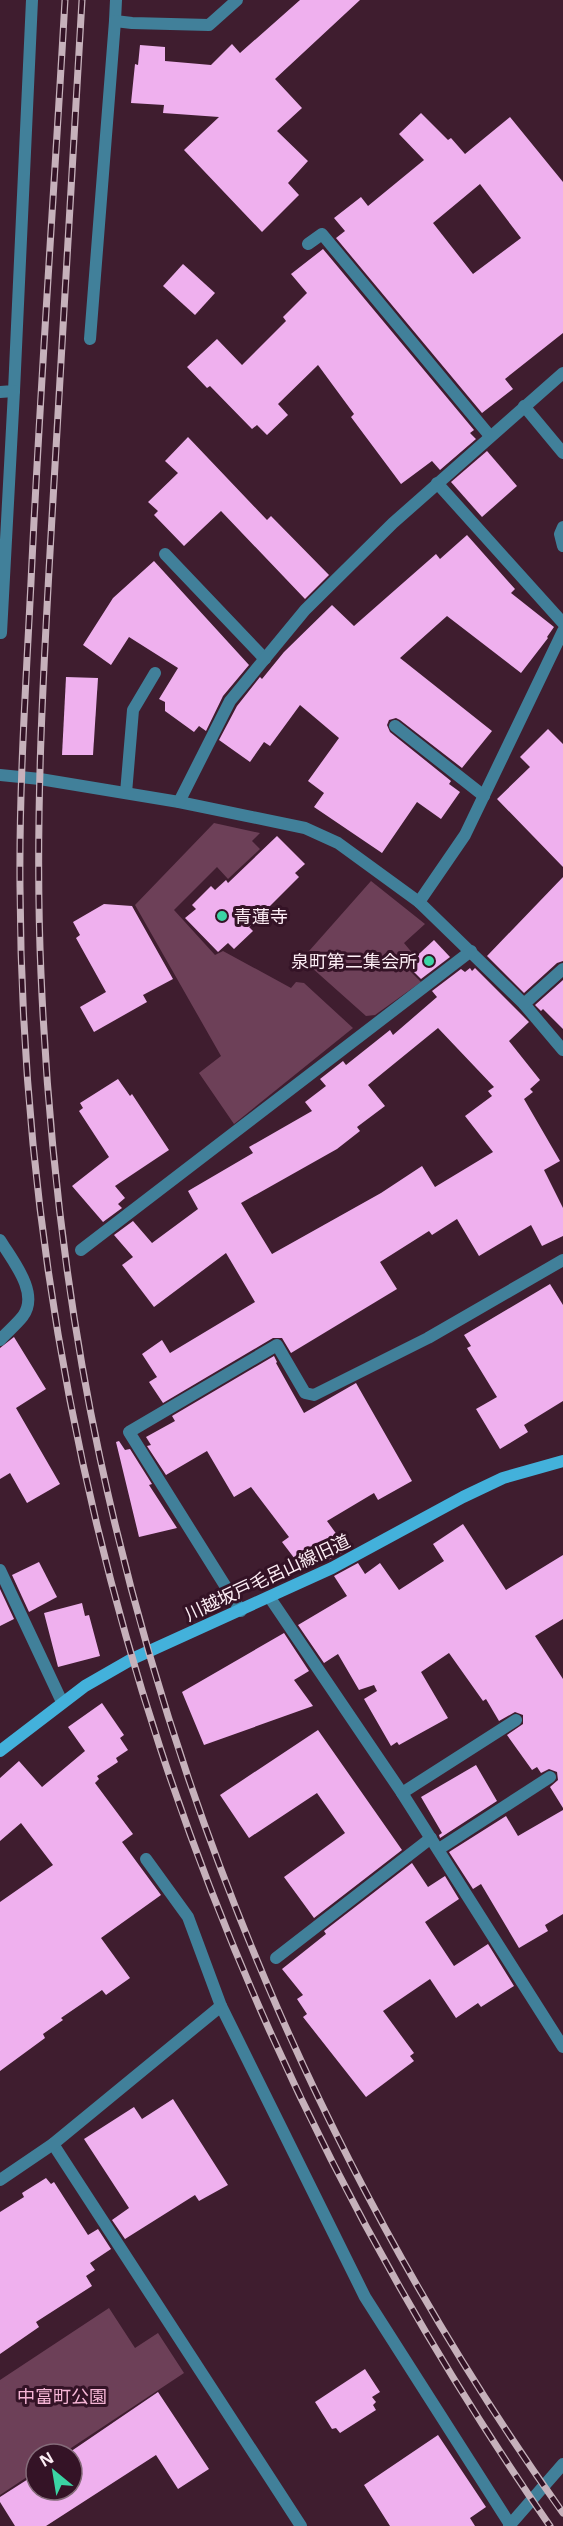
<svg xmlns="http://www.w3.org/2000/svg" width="563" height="2526" viewBox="0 0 563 2526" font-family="'Open Sans','Noto Sans JP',sans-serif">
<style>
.green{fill:#6d4058}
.building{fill:#efb0ee;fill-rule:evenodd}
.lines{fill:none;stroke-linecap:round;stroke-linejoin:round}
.lane{stroke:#41809a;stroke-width:12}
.street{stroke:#41809a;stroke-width:12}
.secondary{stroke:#43b1db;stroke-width:12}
.rail-casing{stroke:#c6b1bb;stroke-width:7}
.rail{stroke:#341326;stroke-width:4.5;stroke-dasharray:14;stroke-linecap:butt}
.poi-dot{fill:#3bd4a4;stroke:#341326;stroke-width:2}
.labels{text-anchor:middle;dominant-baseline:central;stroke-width:6;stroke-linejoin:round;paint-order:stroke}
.poi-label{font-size:18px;fill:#fdeef5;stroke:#341326;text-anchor:start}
.street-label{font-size:18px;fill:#fdeef5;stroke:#341326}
.park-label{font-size:18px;fill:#f6b6d6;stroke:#341326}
</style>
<rect width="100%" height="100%" fill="#3f1d2f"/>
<g class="green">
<path d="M214,823L260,833L252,841L260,849L228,879L217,867L174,910L215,955L223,951L291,988L296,982L304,983L353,1028L234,1124L199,1073L221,1056L135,905Z"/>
<path d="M371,881L425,924L404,943L414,955L404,965L421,982L375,1015L366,1016L302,959Z"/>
<path d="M109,2308L135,2348L158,2333L184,2373L62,2454H36V2471L0,2495V2380Z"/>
</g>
<g class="building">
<path d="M300,0H360L275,79L302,108L277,131L308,161L288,183L299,195L262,232L184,150L219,117L163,113L164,105L131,103L135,64L138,65L140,45L165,47V61L211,65L232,44L240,53Z"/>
<path d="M421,113L448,140L451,138L465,154L510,117L563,182V333L505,379L513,389L482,413L336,238L345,231L334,218L361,197L368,206L424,160L399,134ZM480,184L521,238L473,274L433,223Z"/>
<path d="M323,249L474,430L470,433L476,439L440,470L432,461L401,484L351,417L354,414L318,365L278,404L288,415L267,435L257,425L252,429L210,386L207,388L187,367L217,339L242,365L286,321L283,317L307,293L291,274Z"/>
<path d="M183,264L215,293L195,315L163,286Z"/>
<path d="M188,437L267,520L271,516L329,575L305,599L221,511L184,546L154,515L158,511L148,502L178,473L165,461Z"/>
<path d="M487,451L517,486L482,517L451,482Z"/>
<path d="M467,535L515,589L511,593L554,627L547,637L548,638L521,673L447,616L400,658L492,731L462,768L400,720L396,718L389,720L387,725L390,732L451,781L449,784L460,792L441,819L417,802L382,853L314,807L324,793L308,781L339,738L300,705L270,746L264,742L250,762L219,740L237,706L260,677L262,679L284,652L332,605L354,626L436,554L440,559Z"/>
<path d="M154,561L249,665L223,696L206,731L199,726L194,732L165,711V702L159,699L178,668L129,637L111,665L83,645L113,598Z"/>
<path d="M66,677L98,678L93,755H62Z"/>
<path d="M548,729L563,744V867L497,799L530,767L520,757Z"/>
<path d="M277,836L305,864L295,873L299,877L249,927L253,931L234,949L228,943L218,952L185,918L196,909L192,905L211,886L215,890L226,880L228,883Z"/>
<path d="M563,877V961L557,963L524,993L487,956Z"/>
<path d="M104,904L132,906L173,979L143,995L147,1002L94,1032L80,1007L106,992L76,938L80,935L73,922Z"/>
<path d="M434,940L450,957L421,979L407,965Z"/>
<path d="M470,968L472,971L475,968L529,1022L509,1041L540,1080L530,1089L533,1092L524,1099L560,1161L544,1170L563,1208V1236L542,1246L531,1225L479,1256L457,1219L432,1235L429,1231L380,1262L397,1289L291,1353L282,1338H273L163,1403L149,1382L157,1377L142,1354L162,1340L170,1353L255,1302L226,1253L154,1307L122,1265L133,1257L114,1235L133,1221L152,1243L198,1209L188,1191L253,1153L249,1147L312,1111L305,1102L326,1086L320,1079L343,1061L346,1065L390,1030L393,1035L437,997L432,991L461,969L465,972ZM438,1028L494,1087L488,1091L492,1096L465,1116L493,1152L435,1187L422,1166L381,1193L272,1254L241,1203L337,1149L360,1131L357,1127L385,1106L368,1085Z"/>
<path d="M563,980V1029L543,1009L541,1011L535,1005Z"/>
<path d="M118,1079L130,1096L132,1094L169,1150L115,1186L125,1198L118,1204L122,1208L103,1222L72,1186L109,1157L79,1111L83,1108L80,1103Z"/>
<path d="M550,1284L563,1305V1401L524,1425L528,1432L500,1449L476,1409L497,1397L467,1348L471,1346L464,1335Z"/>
<path d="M14,1337L46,1389L16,1408L60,1484L27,1503L10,1473L0,1479V1348Z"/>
<path d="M274,1356L277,1362L276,1363L304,1413L356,1383L412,1481L378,1500L374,1493L327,1521L348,1550L324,1562L319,1554L301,1567L282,1542L289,1537L251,1487L234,1497L207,1451L166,1475L147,1446L151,1445L146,1437L175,1421L172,1416Z"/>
<path d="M119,1441L125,1450L130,1449L152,1484L149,1485L177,1528L139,1537L116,1442Z"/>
<path d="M463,1524L506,1590L563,1555V1619L535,1636L563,1679V1808L550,1787L558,1780L557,1772L549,1769L541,1773L537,1767L532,1770L507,1735L523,1724V1715L515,1712L499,1721L486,1699L483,1701L449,1653L421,1672L448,1718L399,1745L397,1742L391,1746L364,1699L377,1691L374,1685L359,1690L338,1654L324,1663L298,1625L347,1596L334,1576L358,1563L365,1574L380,1563L399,1590L444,1561L433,1544Z"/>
<path d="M39,1562L57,1597L29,1612L12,1575Z"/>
<path d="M0,1589L14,1619L0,1626Z"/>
<path d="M82,1603L85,1616L89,1615L100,1656L58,1667L44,1613Z"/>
<path d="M284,1633L309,1671L294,1680L313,1706L204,1745L182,1692Z"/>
<path d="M102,1703L124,1735L120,1738L128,1750L116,1758L118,1762L97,1776L99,1779L95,1783L133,1834L122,1842L161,1895L101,1938L130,1978L106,1995L102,1990L61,2018L63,2020L43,2034L45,2038L0,2071V1902L53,1865L21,1823L0,1841V1778L19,1761L42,1787L85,1751L68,1727Z"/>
<path d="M318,1730L402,1850L314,1918L284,1877L345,1833L317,1793L249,1838L220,1795Z"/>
<path d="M476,1765L497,1801L440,1838L439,1835L442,1833L421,1797Z"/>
<path d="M563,1810V1914L545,1925L548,1931L519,1948L481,1884L473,1889L449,1852L506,1816L518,1836Z"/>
<path d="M412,1863L428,1887L445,1876L459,1899L425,1922L454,1966L488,1944L514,1986L481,2007L478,2003L456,2018L430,1979L383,2011L414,2053L410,2056L414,2061L366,2097L303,2017L307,2014L297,1999L303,1995L282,1969L326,1934L324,1931Z"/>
<path d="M173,2099L228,2185L199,2201L195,2195L125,2239L112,2220L129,2208L84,2139L134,2107L142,2119Z"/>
<path d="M46,2178L51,2184L54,2182L88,2235L98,2229L111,2249L90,2263L95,2270L86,2276L92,2286L36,2322L39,2327L0,2354V2212L24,2197L22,2193Z"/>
<path d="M365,2369L380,2392L372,2397L376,2402L373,2405L376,2410L340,2433L336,2428L332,2429L315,2402Z"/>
<path d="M158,2392L209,2469L178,2489L156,2455L46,2526H15L0,2502V2497L36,2474V2490H72V2454H67Z"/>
<path d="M438,2435L486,2507L470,2518L475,2526H390L364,2485Z"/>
</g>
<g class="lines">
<g class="lane">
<path d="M308,244L322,234L490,436"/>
<path d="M437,483L563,623"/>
<path d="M165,554L265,659"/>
<path d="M395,726L484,796"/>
<path d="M126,793L133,710L155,673"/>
<path d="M402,1793L516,1720"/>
<path d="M439,1849L550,1777"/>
</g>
<g class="street">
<path d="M116,0L115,21L132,23L209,25L237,0"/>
<path d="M90,339L115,21"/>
<path d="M0,392L14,391L32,0"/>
<path d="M524,406L563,453"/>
<path d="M563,527L560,534L563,546"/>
<path d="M1,633L14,391"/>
<path d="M0,775L40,779L179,802L305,828L338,843L419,902L524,1004L563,1050"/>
<path d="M179,802L230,701L305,610L393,523L563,373"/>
<path d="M419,902L465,835L563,631"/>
<path d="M524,1004L563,969"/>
<path d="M0,1240C12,1260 40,1293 23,1316C16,1325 7,1332 0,1340"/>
<path d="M81,1250L471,951"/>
<path d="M0,1570L62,1702"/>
<path d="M270,1598L402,1793L563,2047"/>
<path d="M241,1611L129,1432L277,1345L305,1393L314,1395L428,1338L563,1260"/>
<path d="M146,1859L188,1917L221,2006"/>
<path d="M276,1958L431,1838"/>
<path d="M53,2144L301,2526"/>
<path d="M0,2180L53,2144L221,2006L365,2297L511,2526"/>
<path d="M509,2526L563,2464"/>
</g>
<path class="secondary" d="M0,1751L85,1686L132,1659L332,1568L463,1497L503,1478L563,1461"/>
<g class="rail-casing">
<g id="rail">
<path d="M65,0C54,194 40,388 31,582C26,684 19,785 20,887C23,1481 213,2039 550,2526"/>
<path d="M82,0C72,167 63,333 53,500C44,658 34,817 41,974C48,1137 66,1299 100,1458C181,1835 339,2199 563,2513"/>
</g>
</g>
<use href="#rail" class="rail"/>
</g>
<g class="poi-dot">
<circle cx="222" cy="916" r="6"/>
<circle cx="429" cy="961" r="6"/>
</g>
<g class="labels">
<g class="poi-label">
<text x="234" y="916">青蓮寺</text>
<text x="417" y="961" text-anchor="end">泉町第二集会所</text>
</g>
<g class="street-label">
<text transform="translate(267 1577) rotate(-25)">川越坂戸毛呂山線旧道</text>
</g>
<g class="park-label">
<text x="62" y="2396">中富町公園</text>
</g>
</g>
<g transform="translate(54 2472) rotate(330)"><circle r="28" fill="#341326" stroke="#846b79" stroke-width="1.5"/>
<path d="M0-4.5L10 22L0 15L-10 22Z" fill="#3bd4a4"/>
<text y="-9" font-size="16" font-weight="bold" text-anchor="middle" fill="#fdeef5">N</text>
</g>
</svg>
